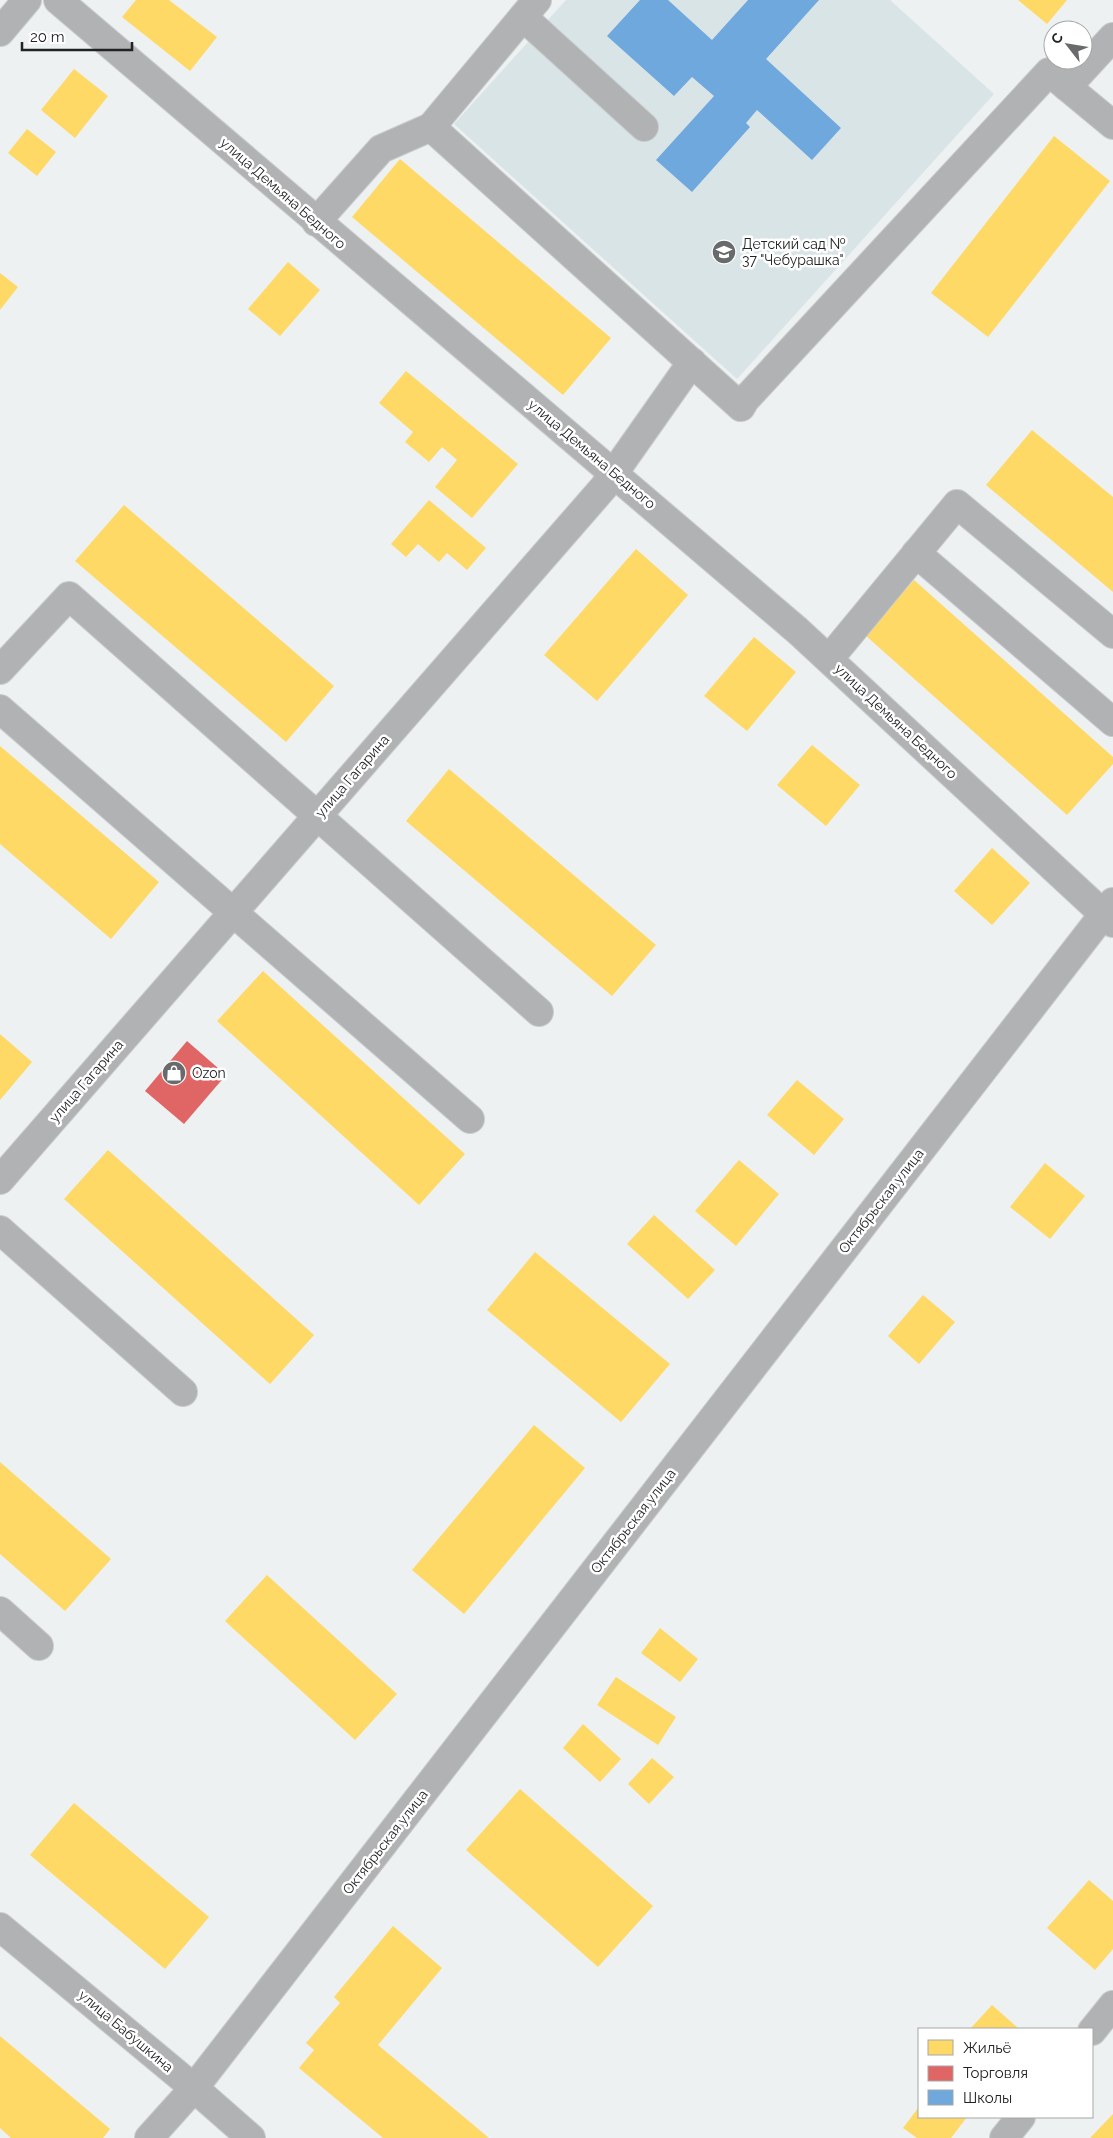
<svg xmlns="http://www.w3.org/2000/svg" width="1113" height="2138" viewBox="0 0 1113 2138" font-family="Raleway,sans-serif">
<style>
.built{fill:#d9e4e7}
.homes{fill:#ffd966}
.shops{fill:#e06666}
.schools{fill:#6fa8dc}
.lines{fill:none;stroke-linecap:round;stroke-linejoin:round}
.minor-casing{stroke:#c9cbcc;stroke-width:30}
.minor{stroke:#b1b2b3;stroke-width:28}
.labels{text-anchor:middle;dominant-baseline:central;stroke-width:5;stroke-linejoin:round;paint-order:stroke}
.street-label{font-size:14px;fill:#202223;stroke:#fff}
.poi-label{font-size:14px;fill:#202223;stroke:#fff;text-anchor:start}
</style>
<rect width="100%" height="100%" fill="#edf1f2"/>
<path class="built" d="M566,0H890L994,94L737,379L454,124Z"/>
<g class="homes">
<path d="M136,0H169L217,37L190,71L122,17Z"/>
<path d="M1018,0H1067L1047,24Z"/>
<path d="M74,69L108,96L75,138L41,110Z"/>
<path d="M27,129L56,152L37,176L8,153Z"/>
<path d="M1054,136L1110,181L988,337L931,293Z"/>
<path d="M400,159L611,338L563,395L352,217Z"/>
<path d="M288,262L320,290L280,336L248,309Z"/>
<path d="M0,273L18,287L0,310Z"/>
<path d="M406,371L518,464L472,518L435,487L457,460L442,447L429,462L405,442L413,432L379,403Z"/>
<path d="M1032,430L1113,497V592L986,485Z"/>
<path d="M429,500L486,548L467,570L447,553L439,562L418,544L406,557L391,544Z"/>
<path d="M124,505L334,686L286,742L75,561Z"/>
<path d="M636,549L688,595L597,701L544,655Z"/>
<path d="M914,580L1113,757V764L1067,815L865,635Z"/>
<path d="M754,637L796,672L747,731L704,696Z"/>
<path d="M812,745L860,785L826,826L777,785Z"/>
<path d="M0,746L159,882L111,939L0,844Z"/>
<path d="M449,769L656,945L612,996L406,821Z"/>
<path d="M992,848L1030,883L992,925L954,891Z"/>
<path d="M263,971L465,1154L419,1205L217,1021Z"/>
<path d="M0,1034L32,1062L0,1100Z"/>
<path d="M797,1080L844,1119L814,1155L767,1115Z"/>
<path d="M108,1150L314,1335L270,1384L64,1199Z"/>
<path d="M739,1160L779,1194L736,1246L695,1211Z"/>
<path d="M1045,1163L1085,1196L1050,1239L1010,1207Z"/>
<path d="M654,1215L715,1270L688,1299L627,1244Z"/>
<path d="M535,1252L670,1364L621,1422L487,1310Z"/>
<path d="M923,1295L955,1322L919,1364L888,1336Z"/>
<path d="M534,1425L585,1468L464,1614L412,1570Z"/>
<path d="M0,1462L111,1559L65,1611L0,1554Z"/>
<path d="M267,1575L397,1694L355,1740L225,1621Z"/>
<path d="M660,1628L698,1659L680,1682L641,1653Z"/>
<path d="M616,1677L676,1717L658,1745L597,1705Z"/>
<path d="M583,1724L621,1759L600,1782L563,1748Z"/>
<path d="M652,1758L674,1777L649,1804L628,1784Z"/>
<path d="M520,1789L653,1906L598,1967L466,1850Z"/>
<path d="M74,1803L209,1917L165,1969L30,1855Z"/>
<path d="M1089,1880L1113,1901V1949L1095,1970L1047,1928Z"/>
<path d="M393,1926L442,1968L378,2045L489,2138H383L299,2068L314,2050L306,2043L340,2003L334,1997Z"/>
<path d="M992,2005L1019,2029H970Z"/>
<path d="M0,2036L110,2129L103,2138H11L0,2128Z"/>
<path d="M919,2107V2117H967L951,2138H917L903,2128Z"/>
<path d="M1113,2114V2138H1090Z"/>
</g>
<path class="shops" d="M187,1041L226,1075L184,1124L145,1091Z"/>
<path class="schools" d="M640,0H668L712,40L748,0H819L766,59L841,128L812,160L757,110L746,123L750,127L692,192L656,160L714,96L692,77L674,96L607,36Z"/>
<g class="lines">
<g class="minor-casing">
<g id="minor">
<path d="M58,0L798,631L1113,923"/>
<path d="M523,17L644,127"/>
<path d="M0,32L27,0"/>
<path d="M1067,87L1113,37"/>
<path d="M431,127L741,407L745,400L1049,72L1113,125"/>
<path d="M316,222L381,149L431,127L537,0"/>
<path d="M916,553L1113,722"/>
<path d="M829,659L957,504L1113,634"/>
<path d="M0,670L69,596L539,1012"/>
<path d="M0,709L470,1119"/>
<path d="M0,1180L604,487L692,362"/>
<path d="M0,1230L183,1392"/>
<path d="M0,1611L39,1646"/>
<path d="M0,1927L194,2088L251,2138"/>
<path d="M1092,2031L1113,2005"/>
<path d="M149,2138L194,2088L1113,902"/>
<path d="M1004,2138L1021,2117"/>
</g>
</g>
<use href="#minor" class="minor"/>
</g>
<defs>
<g id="school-disc" transform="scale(1.25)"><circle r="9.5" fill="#686a6b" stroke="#fff"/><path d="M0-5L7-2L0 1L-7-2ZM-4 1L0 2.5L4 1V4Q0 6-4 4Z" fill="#fff"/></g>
<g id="shop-disc" transform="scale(1.25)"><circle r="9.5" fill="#686a6b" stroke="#fff"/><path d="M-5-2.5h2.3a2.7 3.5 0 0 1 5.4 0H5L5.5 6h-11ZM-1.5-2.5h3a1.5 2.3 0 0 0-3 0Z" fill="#fff"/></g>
</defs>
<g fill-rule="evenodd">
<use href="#school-disc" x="724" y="252"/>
<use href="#shop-disc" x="174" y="1073"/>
</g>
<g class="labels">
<g class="street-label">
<text transform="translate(283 193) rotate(41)">улица Демьяна Бедного</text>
<text transform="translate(592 454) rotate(40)">улица Демьяна Бедного</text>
<text transform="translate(896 721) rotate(43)">улица Демьяна Бедного</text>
<text transform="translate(352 776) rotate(-49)">улица Гагарина</text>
<text transform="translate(86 1081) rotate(-49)">улица Гагарина</text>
<text transform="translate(881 1201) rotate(-52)">Октябрьская улица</text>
<text transform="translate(633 1521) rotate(-52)">Октябрьская улица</text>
<text transform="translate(385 1842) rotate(-52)">Октябрьская улица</text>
<text transform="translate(126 2031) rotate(40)">улица Бабушкина</text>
</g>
<g class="poi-label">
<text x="742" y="244">Детский сад №<tspan x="742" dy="16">37 "Чебурашка"</tspan></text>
<text x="192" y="1073">Ozon</text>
</g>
</g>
<rect x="918" y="2028" width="175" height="90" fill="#ffffff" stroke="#a6a7a7"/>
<rect x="928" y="2040" width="25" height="15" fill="#ffd966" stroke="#a6a7a7"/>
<text x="963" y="2053" font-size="15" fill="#202223">Жильё</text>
<rect x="928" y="2066" width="25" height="15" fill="#e06666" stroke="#a6a7a7"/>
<text x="963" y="2078" font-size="15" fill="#202223">Торговля</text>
<rect x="928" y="2090" width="25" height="15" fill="#6fa8dc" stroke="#a6a7a7"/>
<text x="963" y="2103" font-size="15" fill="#202223">Школы</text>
<g transform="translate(1068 45) rotate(301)"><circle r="24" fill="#ffffff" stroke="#a6a7a7"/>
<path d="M0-4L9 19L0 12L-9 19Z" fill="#686a6b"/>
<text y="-8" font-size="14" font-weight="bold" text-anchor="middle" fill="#202223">С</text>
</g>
<path d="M22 42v8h110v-8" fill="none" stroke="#202223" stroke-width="2.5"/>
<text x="30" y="42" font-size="15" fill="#202223" stroke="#ffffff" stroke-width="4" paint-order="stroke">20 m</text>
</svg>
